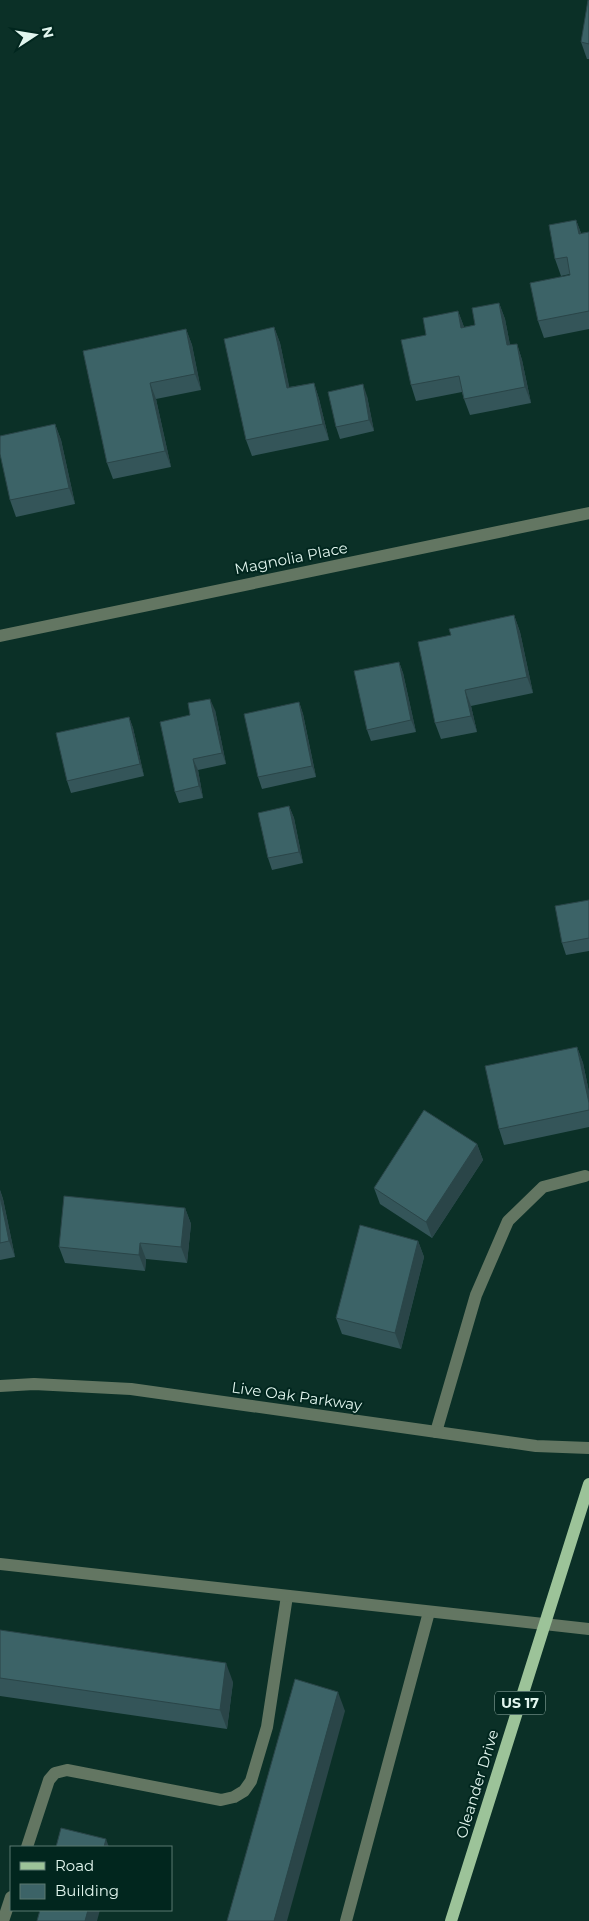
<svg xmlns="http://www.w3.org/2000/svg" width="589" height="1921" viewBox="0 0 589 1921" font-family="Montserrat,sans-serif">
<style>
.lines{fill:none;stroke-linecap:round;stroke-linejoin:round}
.service{stroke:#637662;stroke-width:12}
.minor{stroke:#637662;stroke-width:12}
.primary{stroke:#9cc399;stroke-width:12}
.wall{fill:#345559}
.shaded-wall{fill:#2a4548}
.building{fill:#3c6367;stroke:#2a4548}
.labels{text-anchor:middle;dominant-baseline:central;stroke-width:4;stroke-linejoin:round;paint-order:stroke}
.shield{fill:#01261e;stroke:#9eb7b0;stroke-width:1}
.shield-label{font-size:14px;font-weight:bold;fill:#e1f5ee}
.street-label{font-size:15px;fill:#e1f5ee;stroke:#01261e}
</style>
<rect width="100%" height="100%" fill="#0b3027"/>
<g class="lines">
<g class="service">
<path d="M436,1432L476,1295L508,1221L543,1187L585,1176"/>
<path d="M27,1847L49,1780L55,1773L67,1770L221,1800L234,1797L244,1791L251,1781L267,1727L287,1596"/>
<path d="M3,1921L11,1897"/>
<path d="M346,1921L429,1612"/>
</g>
<g class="minor">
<path d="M0,636L589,513"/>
<path d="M0,1386L34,1384L131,1389L536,1446L589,1448"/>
<path d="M0,1564L589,1629"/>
</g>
<path class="primary" d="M451,1921L589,1484"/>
</g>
<g class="wall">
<path d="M589,0V59H587L581,42Z"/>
<path d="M576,220L581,233L589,232V329L544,338L538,321L570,275V274L561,276L555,259Z"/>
<path d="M499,303L505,319L510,345L517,344L522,360L531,403L470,415L464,399L462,392L416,401L411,385L426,335L458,311L464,327L475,325Z"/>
<path d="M274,327L280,343L289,387L314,383L319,399L329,440L252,456L246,440Z"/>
<path d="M186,329L192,345L201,390L156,399L171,467L113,479L107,463L83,351Z"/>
<path d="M367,396L374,431L340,439L336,427Z"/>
<path d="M55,424L61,440L75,504L16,517L10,500Z"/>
<path d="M514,615L520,632L533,693L471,706L477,732L441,739L435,723L451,635Z"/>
<path d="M399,662L403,673L416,732L371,741L367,730Z"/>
<path d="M299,702L303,714L316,777L262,789L258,777Z"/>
<path d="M215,710L226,764L198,770L203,798L179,803L175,792Z"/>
<path d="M129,717L133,728L144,776L71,793L67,781Z"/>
<path d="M289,806L294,818L303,863L272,870L268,858Z"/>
<path d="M589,900V951L566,955L562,943Z"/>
<path d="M577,1047L583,1063L589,1092V1127L504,1145L499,1129Z"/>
<path d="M477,1144L483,1160L432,1238L380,1204L374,1188Z"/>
<path d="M0,1190L3,1199L15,1257L0,1260Z"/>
<path d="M185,1208L191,1224L187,1263L146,1259L145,1271L65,1263L59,1247Z"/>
<path d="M418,1241L424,1257L401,1349L342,1334L336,1318Z"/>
<path d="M0,1630L233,1682L227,1729L0,1696Z"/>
</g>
<g class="shaded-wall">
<path d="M576,220L582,236L579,234Z"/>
<path d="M499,303L505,319L513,361L507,345Z"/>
<path d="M458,311L464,327L461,328Z"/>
<path d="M274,327L280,343L293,404L287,388Z"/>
<path d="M186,329L192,345L201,390L195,374Z"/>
<path d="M517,344L522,360L531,403L525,387Z"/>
<path d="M150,383L156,399L171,467L165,451Z"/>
<path d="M314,383L319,399L329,440L323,424Z"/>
<path d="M363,384L367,396L374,431L369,420Z"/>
<path d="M55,424L61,440L75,504L69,488Z"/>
<path d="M514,615L520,632L533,693L527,677Z"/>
<path d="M399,662L403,673L416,732L411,720Z"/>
<path d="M465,690L471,706L477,732L471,716Z"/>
<path d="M210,699L215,710L226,764L222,753Z"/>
<path d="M299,702L303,714L316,777L312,766Z"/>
<path d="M129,717L133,728L144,776L140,764Z"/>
<path d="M193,759L198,770L203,798L199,786Z"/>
<path d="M289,806L294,818L303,863L299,852Z"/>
<path d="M577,1047L583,1063L589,1092V1103Z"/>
<path d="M477,1144L483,1160L432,1238L426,1222Z"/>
<path d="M0,1190L3,1199L15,1257L9,1241L0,1196Z"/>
<path d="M185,1208L191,1224L187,1263L181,1247Z"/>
<path d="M418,1241L424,1257L401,1349L395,1333Z"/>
<path d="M140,1243L146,1259L145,1271L139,1255Z"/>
<path d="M226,1663L233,1682L227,1729L220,1710Z"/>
<path d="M338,1692L345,1711L287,1921H274Z"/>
<path d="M106,1839L109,1847H104Z"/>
<path d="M88,1910H100L97,1921H85Z"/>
</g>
<g class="building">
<path d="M588,0H589V44L581,42Z"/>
<path d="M576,220L579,234L589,232V311L538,321L530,283L570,275L567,257L555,259L549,225Z"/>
<path d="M499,303L507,345L517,344L525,387L464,399L459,376L411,385L401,340L426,335L423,318L458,311L461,328L475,325L472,308Z"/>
<path d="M274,327L287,388L314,383L323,424L246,440L224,339Z"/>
<path d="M186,329L195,374L150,383L165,451L107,463L83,351Z"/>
<path d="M363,384L369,420L336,427L328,392Z"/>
<path d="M55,424L69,488L10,500L0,454V436Z"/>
<path d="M514,615L527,677L465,690L471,716L435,723L418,642L451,635L449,629Z"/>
<path d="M399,662L411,720L367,730L354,671Z"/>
<path d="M210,699L222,753L193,759L199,786L175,792L160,722L190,715L188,703Z"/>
<path d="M299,702L312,766L258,777L244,714Z"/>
<path d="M129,717L140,764L67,781L56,733Z"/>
<path d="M289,806L299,852L268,858L258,813Z"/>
<path d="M589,900V938L562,943L555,906Z"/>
<path d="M577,1047L589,1103V1110L499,1129L485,1066Z"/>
<path d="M424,1110L477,1144L426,1222L374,1188Z"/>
<path d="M0,1196L9,1241L0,1243Z"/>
<path d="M64,1196L185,1208L181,1247L140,1243L139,1255L59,1247Z"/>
<path d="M360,1225L418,1241L395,1333L336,1318Z"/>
<path d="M0,1630L226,1663L220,1710L0,1678Z"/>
<path d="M295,1679L338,1692L274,1921H227Z"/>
<path d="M61,1828L106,1839L104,1847H56Z"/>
<path d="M40,1910H88L85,1921H37Z"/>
</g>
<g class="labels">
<rect class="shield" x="495" y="1691.5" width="50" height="23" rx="4"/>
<g class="shield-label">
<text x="520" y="1703">US 17</text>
</g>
<g class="street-label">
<text transform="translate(291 558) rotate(-11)">Magnolia Place</text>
<text transform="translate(297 1396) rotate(8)">Live Oak Parkway</text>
<text transform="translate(477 1784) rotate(-73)">Oleander Drive</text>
</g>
</g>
<rect x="10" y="1846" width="162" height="65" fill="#01261e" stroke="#5b7971"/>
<rect x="20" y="1862" width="25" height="8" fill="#9cc399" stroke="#5b7971"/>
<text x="55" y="1871" font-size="15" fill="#e1f5ee">Road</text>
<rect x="20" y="1884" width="25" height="15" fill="#3c6367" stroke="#5b7971"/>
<text x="55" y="1896" font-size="15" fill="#e1f5ee">Building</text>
<g transform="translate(35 35) rotate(78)" stroke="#01261e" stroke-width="4" paint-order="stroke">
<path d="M0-4L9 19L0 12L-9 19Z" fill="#e1f5ee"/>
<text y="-8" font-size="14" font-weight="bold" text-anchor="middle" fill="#e1f5ee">N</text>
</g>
</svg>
